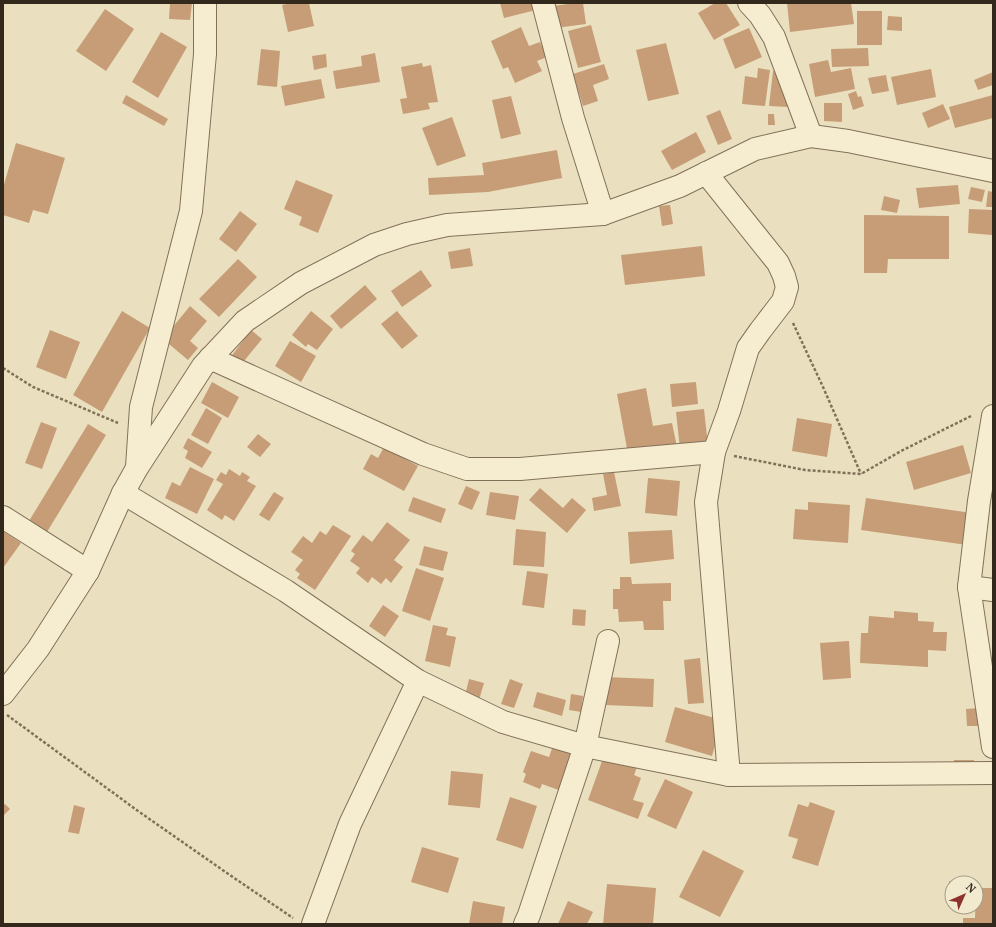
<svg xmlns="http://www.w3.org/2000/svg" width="996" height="927" viewBox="0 0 996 927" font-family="'PT Serif',serif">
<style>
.building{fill:#c69d77}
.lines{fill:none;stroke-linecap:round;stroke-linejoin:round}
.minor-casing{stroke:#827159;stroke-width:24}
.path{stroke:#827159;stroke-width:2.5;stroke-dasharray:3 2;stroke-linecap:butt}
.minor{stroke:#f6edd1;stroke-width:22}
</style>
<rect width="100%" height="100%" fill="#eae0bf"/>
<g class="building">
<path d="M170,3H192L190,20L169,19Z"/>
<path d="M291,3H309L314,26L288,32L282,5Z"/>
<path d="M500,3H539L540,9L504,18Z"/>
<path d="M575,3H583L586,24L556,28L553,6Z"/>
<path d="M715,3H726L740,25L714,40L698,13Z"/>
<path d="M787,3H851L854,24L790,32Z"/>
<path d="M105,9L134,29L106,71L76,51Z"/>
<rect x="857" y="11" width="25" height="34"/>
<path d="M888,16L902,17V31L887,30Z"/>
<path d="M591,25L601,62L578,68L568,31Z"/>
<path d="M521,27L529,46L540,42L547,57L537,61L542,71L515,83L508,67L503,69L491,41Z"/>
<path d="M749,28L762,57L735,69L723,39Z"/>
<path d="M161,32L187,47L158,98L132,82Z"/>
<path d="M666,43L679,94L648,101L636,50Z"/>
<path d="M868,48L869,66L832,67L831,49Z"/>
<path d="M261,49L280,51L277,87L257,85Z"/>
<path d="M375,53L380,82L336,89L333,71L362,66L361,56Z"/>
<path d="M326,54L327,67L314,70L312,56Z"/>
<path d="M828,60L831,72L851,68L855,89L815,97L809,64Z"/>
<path d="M422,63L423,67L431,65L438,102L428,103L430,109L403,114L400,99L407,98L401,67Z"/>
<path d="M604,64L609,79L593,85L598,101L583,106L573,74Z"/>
<path d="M758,68L770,70L765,106L742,104L745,76L757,78Z"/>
<path d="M931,69L936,97L897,105L891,77Z"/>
<path d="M773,71L785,73L789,107L769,106Z"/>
<path d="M993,72V85L978,90L974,80Z"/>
<path d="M886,75L889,91L872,94L868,78Z"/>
<path d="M321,79L325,98L285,106L281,86Z"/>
<path d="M856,91L858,97L861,96L864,106L853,110L848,94Z"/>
<path d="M126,95L168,119L164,126L122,103Z"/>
<path d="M993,95V118L955,128L949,107Z"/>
<path d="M511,96L521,134L501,139L492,100Z"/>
<path d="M824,103H842V122L824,121Z"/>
<path d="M943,104L950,119L928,128L922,113Z"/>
<path d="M720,110L732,139L718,145L706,116Z"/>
<path d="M768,114H774L775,125H768Z"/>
<path d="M452,117L466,156L437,166L422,128Z"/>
<path d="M696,132L706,152L672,170L661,151Z"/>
<path d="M16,143L65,158L48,214L33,210L29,223L3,215V188Z"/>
<path d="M557,150L562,178L488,192L429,195L428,178L484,175L482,163Z"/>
<path d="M296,180L333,195L318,233L299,225L302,217L284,209Z"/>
<path d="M958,185L960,204L919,208L916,188Z"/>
<path d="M971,187L985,190L982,202L968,199Z"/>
<path d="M988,191L993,192V207H986Z"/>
<path d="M884,196L900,200L897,213L881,210Z"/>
<path d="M670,205L673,224L662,226L659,206Z"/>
<path d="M969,209L993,210L992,235L968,233Z"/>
<path d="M240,211L257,224L236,252L219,239Z"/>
<path d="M864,215L949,216V259H888L887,273H864Z"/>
<path d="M702,246L705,276L625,285L621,255Z"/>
<path d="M470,248L473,266L451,269L448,252Z"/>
<path d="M238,259L257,277L219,317L199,299Z"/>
<path d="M421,270L432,286L402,307L391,291Z"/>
<path d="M365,285L377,299L341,329L330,316Z"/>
<path d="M190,306L207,321L190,341L198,348L188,360L163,339Z"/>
<path d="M122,311L150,328L102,412L73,395Z"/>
<path d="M311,311L333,329L317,350L308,344L306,347L292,335Z"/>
<path d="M397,311L418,336L402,349L381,324Z"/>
<path d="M50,330L80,342L66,379L36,367Z"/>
<path d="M251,330L262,339L240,366L230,358Z"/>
<path d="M290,341L316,356L301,382L275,366Z"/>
<path d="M212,382L239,397L228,418L201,403Z"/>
<path d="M696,382L698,404L672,407L670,384Z"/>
<path d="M646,388L653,426L672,423L677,447L628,454L617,394Z"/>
<path d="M206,408L222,418L208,444L191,435Z"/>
<path d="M704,409L708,446L680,449L676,412Z"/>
<path d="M797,418L832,424L827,457L792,451Z"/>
<path d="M41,422L57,428L42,469L25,463Z"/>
<path d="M88,424L106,435L47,532L29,521Z"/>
<path d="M258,434L271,444L260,457L247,447Z"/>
<path d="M188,438L212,452L202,468L185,458L188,451L183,448Z"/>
<path d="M963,445L971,473L914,490L906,462Z"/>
<path d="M384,447L418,466L404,491L363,469L371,454L378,458Z"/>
<path d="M190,467L214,479L197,514L165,498L172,482L180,486Z"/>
<path d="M229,469L240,476L242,472L250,477L247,481L256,486L234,521L225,515L222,520L207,510L223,484L216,480L221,472L226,475Z"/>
<path d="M614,472L621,506L594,511L592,498L607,495L603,474Z"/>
<path d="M648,478L680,481L677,516L645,513Z"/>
<path d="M466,486L480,492L472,510L458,504Z"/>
<path d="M540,488L563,508L572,498L586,510L567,533L529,500Z"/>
<path d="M274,492L284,498L269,521L259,515Z"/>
<path d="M490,492L519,496L515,520L486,515Z"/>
<path d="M413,497L446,509L441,523L408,511Z"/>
<path d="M866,498L972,513L967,545L861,530Z"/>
<path d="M808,502L850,505L848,543L793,539L795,509L808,510Z"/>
<path d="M387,522L410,540L394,560L403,567L391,583L386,578L381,584L372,577L368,583L356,573L360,568L350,561L355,554L351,551L363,535L372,542Z"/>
<path d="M333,525L351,536L315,590L297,578L300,574L295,570L303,560L291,552L303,536L312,543L320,531L326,535Z"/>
<path d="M516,529L546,532L544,567L513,565Z"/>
<path d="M672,530L674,559L630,564L628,532Z"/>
<path d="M3,531L21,543L3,568Z"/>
<path d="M424,546L448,552L443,571L419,565Z"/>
<path d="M416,568L444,578L430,621L402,611Z"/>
<path d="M527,571L548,574L544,608L522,605Z"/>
<path d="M620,577H631L632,584L671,583V601H663L664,630H644L643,621L619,622L618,609H613V589H620Z"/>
<path d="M383,605L399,616L385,637L369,626Z"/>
<path d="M573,609L586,610L585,626L572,625Z"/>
<path d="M894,611L918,613V621L934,622L933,632H947L946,651L928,650V667L860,663L861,633H868L869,616L894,618Z"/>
<path d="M433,625L448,628L446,635L456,637L450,667L425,661Z"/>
<path d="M849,641L851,678L823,680L820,643Z"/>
<path d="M700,658L704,703L688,704L684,660Z"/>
<path d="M606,677L654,679L653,707L605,705Z"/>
<path d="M469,679L484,683L479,700L465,696Z"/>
<path d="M510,679L523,684L514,708L501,704Z"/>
<path d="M537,692L566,700L562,716L533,707Z"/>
<path d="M571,694L583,696L581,712L569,710Z"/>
<path d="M675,707L722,720L712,756L665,742Z"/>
<path d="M979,708L980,726H967L966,709Z"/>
<path d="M554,743L578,753L564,792L542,784L540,789L523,782L526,774L523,772L531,751L549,757Z"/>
<path d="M606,750L639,762L634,775L641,778L633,800L644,803L638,819L588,800Z"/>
<path d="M954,760H974V771L954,770Z"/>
<path d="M451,771L483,774L480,808L448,805Z"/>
<path d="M665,779L693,792L676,829L647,816Z"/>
<path d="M510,797L537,806L523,849L496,840Z"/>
<path d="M810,802L835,811L818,866L792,858L798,839L788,836L798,804L808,807Z"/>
<path d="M5,804L10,809L4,815L3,805Z"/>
<path d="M74,805L85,808L79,834L68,832Z"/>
<path d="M422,847L459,858L448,893L411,882Z"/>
<path d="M703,850L744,871L720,917L679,897Z"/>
<path d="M949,881H963V883H952V891H950Z"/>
<path d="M607,884L656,888L653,924H603Z"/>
<path d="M976,888H993V924H963V918H975Z"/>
<path d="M473,901L505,907L502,924H469Z"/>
<path d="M568,901L593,912L587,924H558Z"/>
</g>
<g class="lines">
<g class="minor-casing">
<g id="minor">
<path d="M543,3L573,118L603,214"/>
<path d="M749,3L760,15L774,37L811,136"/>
<path d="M706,173L778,263L784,276L787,287L783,301L760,331L748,348L729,411L714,452L706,502L729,775"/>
<path d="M210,358L423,454L467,469H520L714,452"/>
<path d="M993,416L979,501L969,587L993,747"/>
<path d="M137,467L141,407L191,211L205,54V3"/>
<path d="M123,493L286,591L418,681L503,722L585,746L729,775L993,773"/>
<path d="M3,517L88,571"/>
<path d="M969,587L993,590"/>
<path d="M3,694L38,649L88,571L123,493L137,468L203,366L245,321L301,283L374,245L407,234L447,225L603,214L680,186L755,149L811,136L848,141L993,171"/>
<path d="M313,924L350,824L418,681"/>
<path d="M525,924L529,915L585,746L608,641"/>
</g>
</g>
<g class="path">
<path d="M793,323L823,387L861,474"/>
<path d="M3,368L33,387L118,423"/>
<path d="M734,456L805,470L861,474L901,451L971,416"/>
<path d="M7,715L138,811L224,871L293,918"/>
</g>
<use href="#minor" class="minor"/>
</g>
<rect width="996" height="927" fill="none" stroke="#32281c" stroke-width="8"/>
<g transform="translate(964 895) rotate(45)"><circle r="19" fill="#f2eace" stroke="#a59c87"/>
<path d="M0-3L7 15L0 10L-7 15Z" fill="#8d322c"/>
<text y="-6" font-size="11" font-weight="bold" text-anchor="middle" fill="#32281c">N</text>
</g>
</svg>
